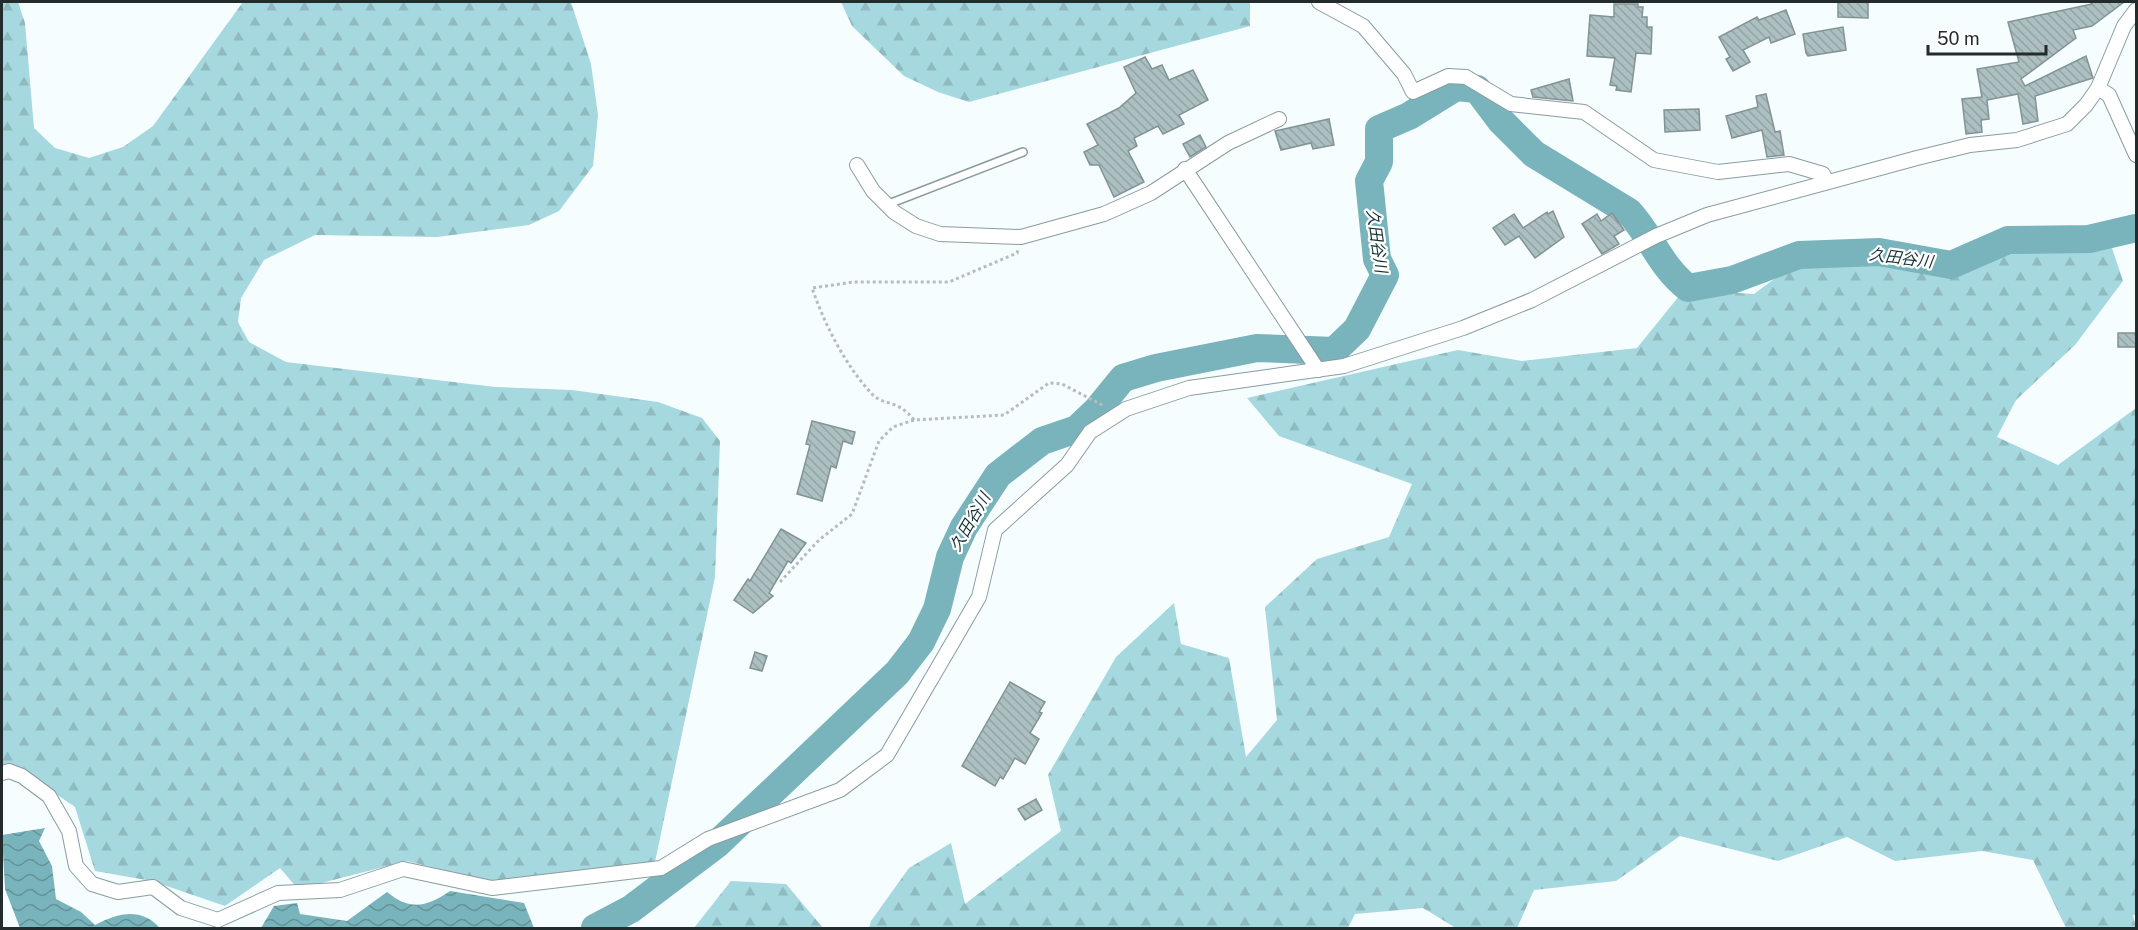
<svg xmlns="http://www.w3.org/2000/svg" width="2138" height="930" viewBox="0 0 2138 930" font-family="'Public Sans','Noto Sans JP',sans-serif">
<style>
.forest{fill:url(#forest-firs)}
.water{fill:url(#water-waves)}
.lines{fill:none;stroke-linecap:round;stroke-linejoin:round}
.river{stroke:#79b3bb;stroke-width:28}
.building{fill:url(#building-back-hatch);stroke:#819395;stroke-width:1.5}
.lane-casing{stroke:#8a9c9f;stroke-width:10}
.street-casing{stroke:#8a9c9f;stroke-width:16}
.path{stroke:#b5bdbe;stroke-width:3;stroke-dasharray:3 3;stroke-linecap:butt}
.lane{stroke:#fff;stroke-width:7}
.street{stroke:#fff;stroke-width:14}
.labels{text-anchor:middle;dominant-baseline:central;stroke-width:4.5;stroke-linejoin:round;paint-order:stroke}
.water-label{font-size:16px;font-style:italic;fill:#153337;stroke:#fff}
</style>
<defs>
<pattern id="forest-firs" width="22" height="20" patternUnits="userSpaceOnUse" patternTransform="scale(1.5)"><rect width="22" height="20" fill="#a6d8df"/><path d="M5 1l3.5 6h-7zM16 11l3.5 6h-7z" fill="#8fbac0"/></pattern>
<pattern id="water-waves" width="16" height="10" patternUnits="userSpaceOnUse" patternTransform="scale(1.5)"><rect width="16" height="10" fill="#79b3bb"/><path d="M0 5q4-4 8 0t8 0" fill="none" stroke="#639298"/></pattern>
<pattern id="building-back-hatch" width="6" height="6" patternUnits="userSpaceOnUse" patternTransform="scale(1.5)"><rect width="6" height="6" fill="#acbfc1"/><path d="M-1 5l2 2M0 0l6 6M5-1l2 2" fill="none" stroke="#94a4a6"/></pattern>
</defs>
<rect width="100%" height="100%" fill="#f5fdfe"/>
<g class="forest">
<path d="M2,2H18L25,23L34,128L55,148L89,158L123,147L153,126L243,2H571L591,64L598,115L593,166L559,211L529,225L437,237L315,235L264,260L241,298L238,322L249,342L286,362L495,387L572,390L658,402L702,418L720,441L715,577L655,862L499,884L407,861L298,889L280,868L225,906L152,881L95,871L75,807L12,764L2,766Z"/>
<path d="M841,2H1250V26L969,102L938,92L904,76L852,26Z"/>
<path d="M2029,234L2109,239L2123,281L2075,345L2016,400L1997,437L2058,465L2136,408V915H2133L2136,928H2066L2033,860L1982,851L1895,861L1847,837L1778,861L1680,836L1616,881L1534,890L1517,928H1456L1423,908L1355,914L1348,928H869L871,921L909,868L951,843L965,904L1061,831L1048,775L1116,657L1174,603L1181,644L1229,658L1246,757L1277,720L1265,607L1317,559L1389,537L1412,484L1279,436L1247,398L1458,350L1522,361L1637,348L1684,290L1754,294L1797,262L1851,257L1942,271L1977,259Z"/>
<path d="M731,881L786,884L823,928H694Z"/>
</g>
<g class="water">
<path d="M45,828L39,841L52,866L56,899L81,912L95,925C119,913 140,907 160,928H20L5,889L2,835Z"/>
<path d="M450,891L524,903L534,928H261L274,906L297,903L300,914L347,921L387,892C410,911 427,907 450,891Z"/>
</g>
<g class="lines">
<path class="river" d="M595,928L631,909L717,844L897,673L921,642L937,609L950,557L964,527L998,475L1042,441L1077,429L1096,411L1123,378L1156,368L1257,348L1334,351L1357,329L1385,275L1377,259L1369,181L1379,162V129L1409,116L1456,87L1477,89L1501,121L1534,154L1629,212C1652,237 1659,265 1688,288L1732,280L1799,255L1879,252L1951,265L2008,240L2089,239L2136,228"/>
</g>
<g class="building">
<path d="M1838,2H1868V18L1838,17Z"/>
<path d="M2090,2H2124L2092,26L2073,30L2076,38L2021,79L2025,86L2086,56L2093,78L2035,96L2038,121L2023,124L2018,94L1987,100L1989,119L1981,120L1982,132L1966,134L1962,99L1982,97L1977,69L2019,62L2008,22L2092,4Z"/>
<path d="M1614,4H1638V7H1643L1642,17H1647V27H1652L1651,54L1636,53L1631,92L1616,90L1617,86L1610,85L1615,58L1587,56L1590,15L1614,17Z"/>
<path d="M1786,10L1795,34L1771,43L1769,37L1743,50L1750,62L1733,71L1726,59L1730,57L1719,37L1757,17L1759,20Z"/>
<path d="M1843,27L1846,50L1808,56L1806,53L1803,34Z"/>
<path d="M1145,57L1152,69L1162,65L1169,80L1193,70L1208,100L1179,115L1184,124L1163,134L1158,126L1134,138L1137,146L1128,151L1144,182L1114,197L1099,165H1090L1084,152L1098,145L1087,124L1119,108L1136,93L1124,67Z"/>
<path d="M1569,79L1573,101L1533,97L1531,90Z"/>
<path d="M1766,94L1775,132L1780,131L1784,155L1767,157L1762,130L1732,138L1726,116L1758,107L1756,96Z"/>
<path d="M1699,109L1700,130L1665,132L1664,110Z"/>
<path d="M1329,119L1334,145L1313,149L1311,143L1281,150L1275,131Z"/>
<path d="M1200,135L1206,147L1190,157L1183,144Z"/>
<path d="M1553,211L1564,237L1535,258L1519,236L1505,245L1493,228L1514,214L1523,228L1547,212L1548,214Z"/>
<path d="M1612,213L1624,230L1614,236L1619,244L1602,254L1582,224L1597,214L1601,221Z"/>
<rect x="2118" y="333" width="18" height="14"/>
<path d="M812,421L855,432L852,444L843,441L836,468L831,466L822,501L797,494L810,445L806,444Z"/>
<path d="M781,529L806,543L791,563L788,561L769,593L773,596L753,613L734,600L748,579L750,581Z"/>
<path d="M755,652L767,656L762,671L750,668Z"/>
<path d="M1010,682L1045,702L1039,712L1042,713L1030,733L1039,739L1025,764L1015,758L1003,779L1000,777L995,786L962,766Z"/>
<path d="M1036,799L1042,810L1025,820L1018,809Z"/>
</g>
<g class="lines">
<g class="lane-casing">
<path id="lane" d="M886,205L1023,152"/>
</g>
<g class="street-casing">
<g id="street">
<path d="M1319,2L1363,26L1404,74L1413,92L1448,76L1466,77L1511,104L1584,112L1654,160L1718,172L1789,164L1823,174L1827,182"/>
<path d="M2098,88L2109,95L2136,155"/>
<path d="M857,165L873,191L894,212L916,226L940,234L1021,237L1104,214L1151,193L1228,143L1279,119"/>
<path d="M1185,169L1318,370"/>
<path d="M2,773L9,771L22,776L49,796L69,831L76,866L92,884L118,892L153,887L181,908L218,920L278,893L340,890L403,869L492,888L661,868L708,839L840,790L887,755L979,597L995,530L1067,465L1090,432L1126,409L1189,388L1344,366L1463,328L1532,300L1656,236L1707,215L1917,158L1970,145L2017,140L2067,124L2086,105L2098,88L2124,26L2136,10"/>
</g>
</g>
<g class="path">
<path d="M914,420C898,399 883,406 872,394C845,365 825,325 812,288L854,282H949L1017,253L1018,250"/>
<path d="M780,582L819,540L852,514L879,441L893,427L914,420L1004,415L1049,383L1062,384L1104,406"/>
</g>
<use href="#lane" class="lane"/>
<use href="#street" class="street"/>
</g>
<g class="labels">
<g class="water-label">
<text transform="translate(1377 241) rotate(82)">久田谷川</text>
<text transform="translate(1901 258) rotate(7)">久田谷川</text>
<text transform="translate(970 522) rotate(-60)">久田谷川</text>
</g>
</g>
<rect width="2138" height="930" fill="none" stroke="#242b2c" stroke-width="6"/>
<path d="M1928 45v9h118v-9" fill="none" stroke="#242b2c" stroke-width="3"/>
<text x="1937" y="45" font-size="18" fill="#242b2c" stroke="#ffffff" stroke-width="4.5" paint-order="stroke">50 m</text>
</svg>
